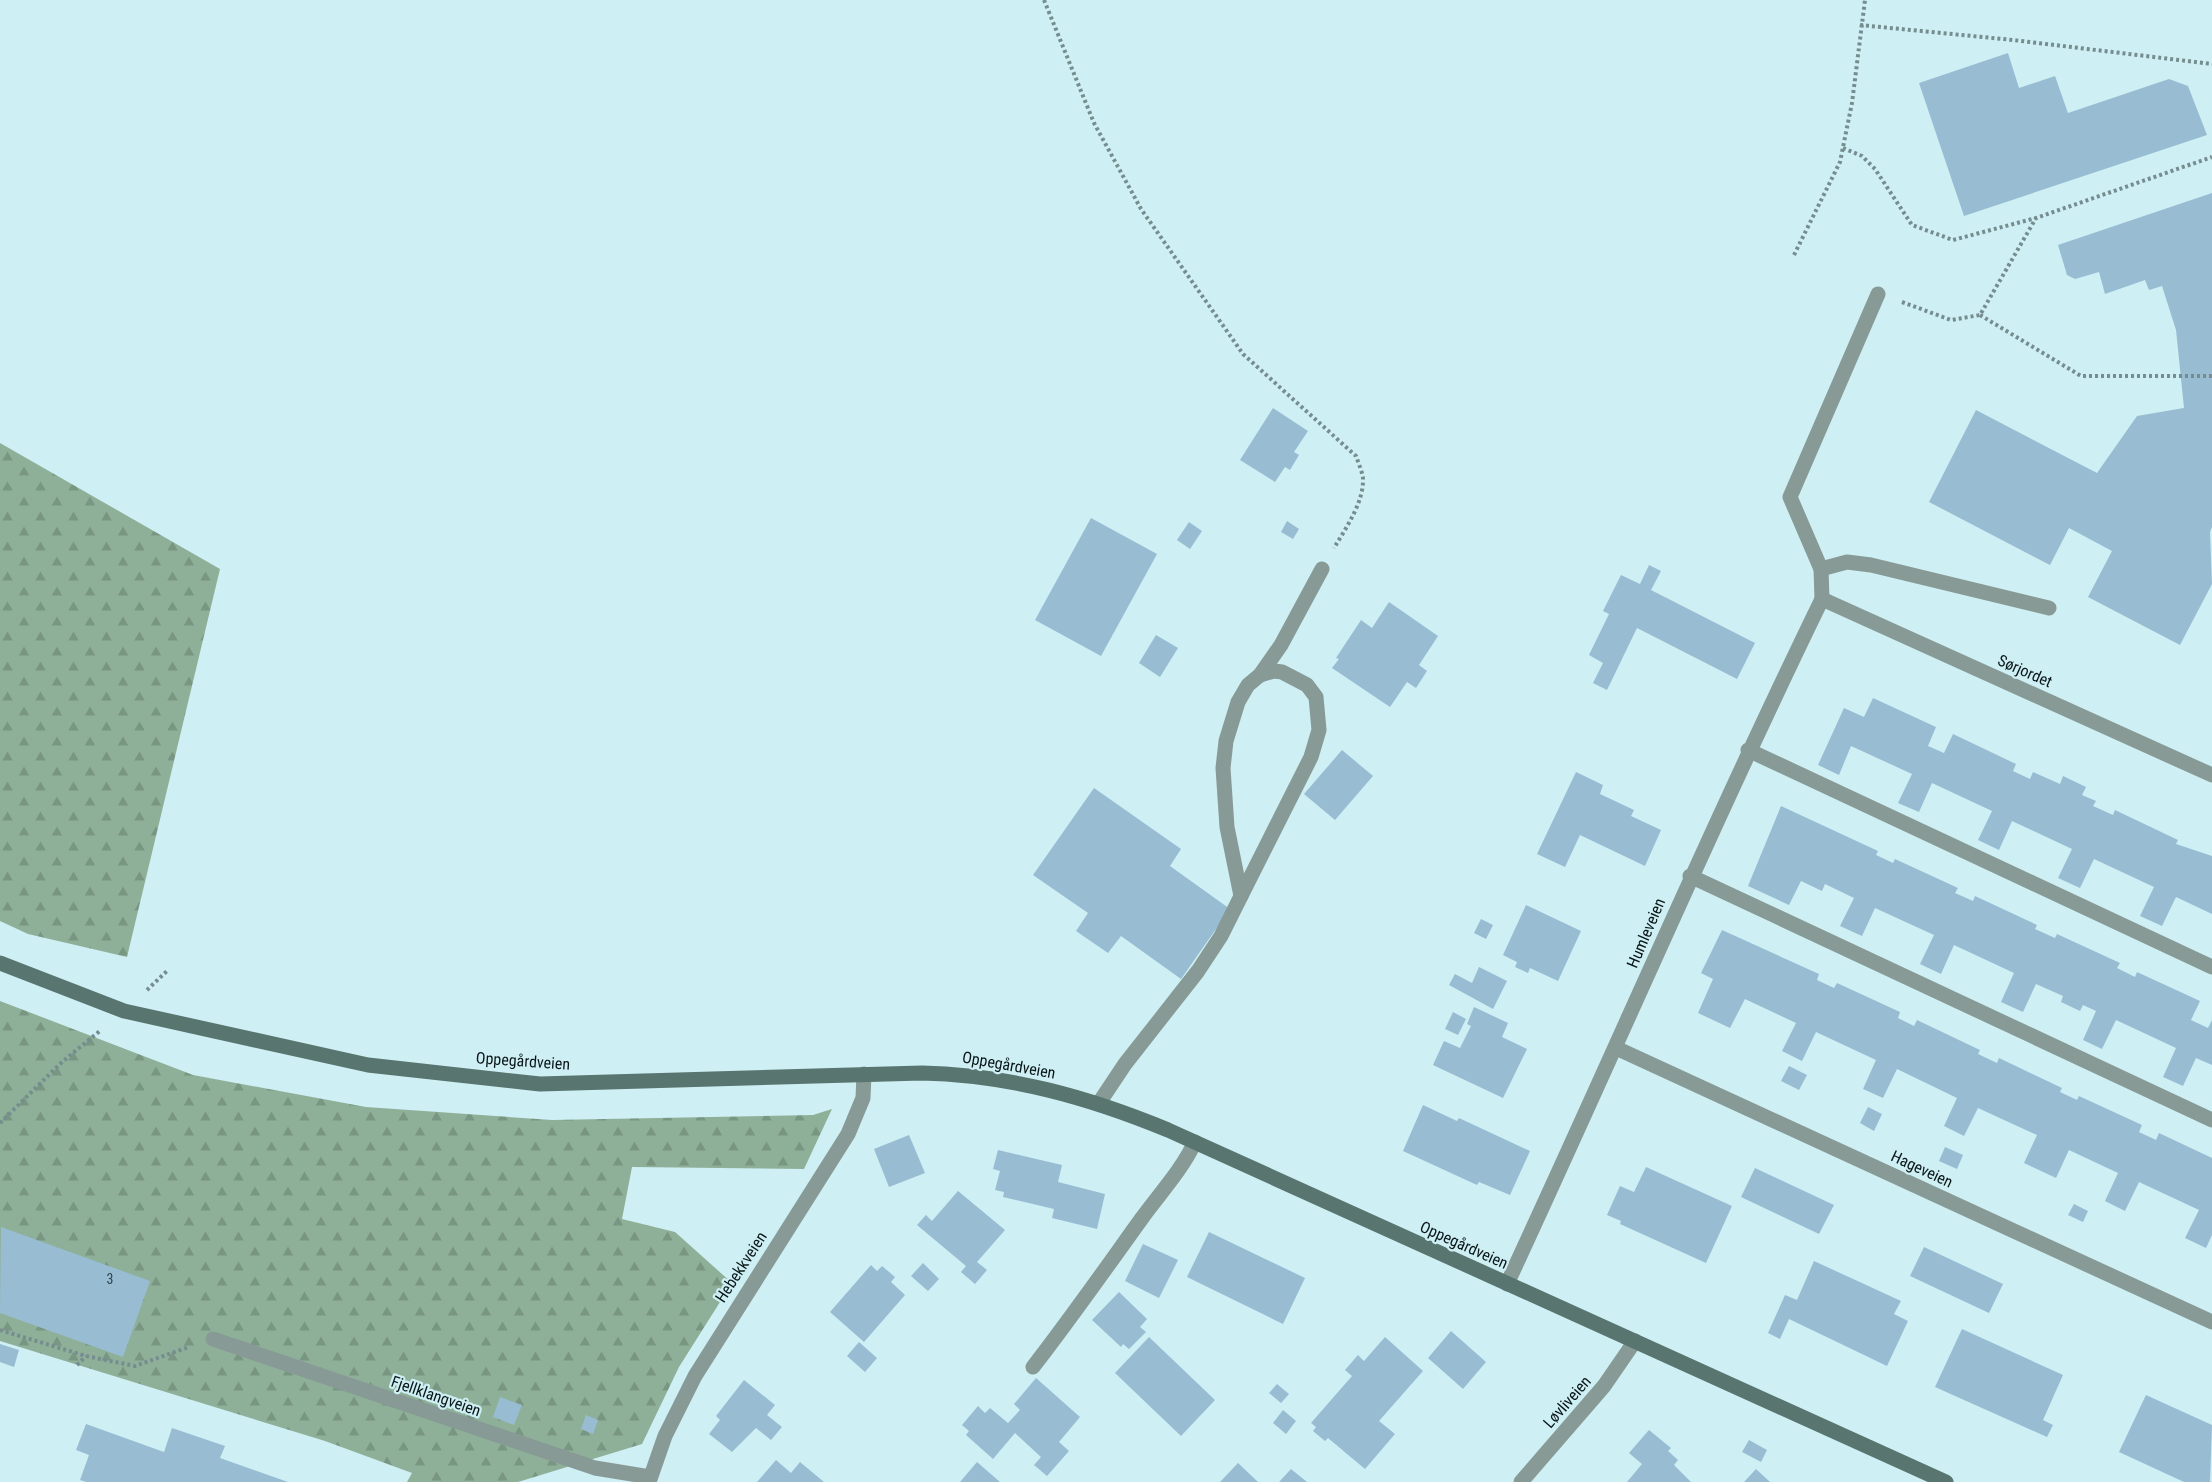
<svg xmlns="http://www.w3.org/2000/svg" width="2212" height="1482" viewBox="0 0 2212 1482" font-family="'Roboto Condensed',sans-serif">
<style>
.forest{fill:url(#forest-firs)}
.building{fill:#98bdd3}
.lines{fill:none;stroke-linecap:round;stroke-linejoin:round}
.path{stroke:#768d90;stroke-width:4;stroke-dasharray:3 3;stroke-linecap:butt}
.service{stroke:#879a96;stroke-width:15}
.minor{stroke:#879a96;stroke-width:15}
.secondary{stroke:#58756f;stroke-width:15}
.labels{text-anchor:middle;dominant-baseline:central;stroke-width:4.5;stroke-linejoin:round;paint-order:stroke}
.number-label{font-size:14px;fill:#2e3f46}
.street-label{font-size:16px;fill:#0a1517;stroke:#ceeff4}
</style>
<defs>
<pattern id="forest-firs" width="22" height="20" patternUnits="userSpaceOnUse" patternTransform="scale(1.5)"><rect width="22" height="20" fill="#8eb098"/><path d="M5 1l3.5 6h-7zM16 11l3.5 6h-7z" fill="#799682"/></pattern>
</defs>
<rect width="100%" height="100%" fill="#ceeff4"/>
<g class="forest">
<path d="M0,443L220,569L127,957L28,934L0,921Z"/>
<path d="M0,1001L193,1075L366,1107L552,1120L813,1115L832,1109L804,1169L632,1167L622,1219L675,1232L732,1283L679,1367L642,1444L518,1482H407L412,1473L325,1441L0,1341Z"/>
</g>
<g class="building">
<path d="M2008,53L2019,88L2055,76L2068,113L2169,79L2188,86L2207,135L1964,216L1919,83Z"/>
<path d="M2212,193V527L2210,532L2212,584L2180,645L2088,597L2112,551L2069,528L2050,565L1929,502L1976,410L2097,473L2137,416L2184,408L2176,330L2162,286L2149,290L2145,280L2105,294L2099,272L2075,279L2067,275L2058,245Z"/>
<path d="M1273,408L1308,431L1294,452L1299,455L1290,470L1285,467L1275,482L1240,460Z"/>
<path d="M1091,518L1157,554L1101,656L1035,620Z"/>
<path d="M1287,521L1299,529L1293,539L1281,532Z"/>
<path d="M1189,522L1202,531L1190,549L1177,540Z"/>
<path d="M1649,565L1661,571L1651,590L1755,643L1737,679L1637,628L1607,690L1593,683L1603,663L1589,655L1609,614L1603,611L1621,575L1640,584Z"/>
<path d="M1389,602L1438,636L1419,665L1427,671L1416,688L1407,682L1390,707L1332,668L1339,659L1336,658L1361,620L1372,628Z"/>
<path d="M1156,635L1178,648L1160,677L1139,663Z"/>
<path d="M1873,698L1936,727L1928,746L1944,753L1953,734L2016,764L2013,771L2030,779L2033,772L2060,784L2063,776L2086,787L2082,795L2096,801L2093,806L2113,815L2115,810L2178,840L2176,844L2212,856V914L2176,897L2162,926L2140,916L2154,887L2094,859L2080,888L2058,878L2072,849L2012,821L1999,850L1978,840L1992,811L1932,783L1919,812L1898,803L1912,774L1851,746L1839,775L1818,765L1844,708L1864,717Z"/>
<path d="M1342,750L1373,776L1335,820L1304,794Z"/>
<path d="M1576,772L1603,785L1600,794L1634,810L1631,816L1661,830L1645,866L1580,835L1565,867L1537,854Z"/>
<path d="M1094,788L1181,849L1170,866L1230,909L1181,979L1121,936L1108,953L1076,931L1088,913L1033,875Z"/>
<path d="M1781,806L1878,851L1876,855L1893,863L1895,859L1958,888L1955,893L1973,901L1975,896L2037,925L2035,929L2055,938L2057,934L2120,963L2117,968L2135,977L2137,972L2200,1001L2191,1020L2208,1028L2212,1020V1065L2196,1058L2183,1086L2163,1077L2176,1048L2116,1020L2102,1049L2083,1040L2096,1011L2083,1005L2080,1011L2061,1002L2063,996L2036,984L2023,1012L2001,1002L2014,973L1954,945L1941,974L1920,964L1934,935L1875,908L1862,936L1840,926L1854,898L1825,884L1822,891L1801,881L1789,905L1748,886Z"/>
<path d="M1526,905L1581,931L1558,981L1530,968L1528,973L1515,967L1517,962L1503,955Z"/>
<path d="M1481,919L1493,925L1486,939L1474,933Z"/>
<path d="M1722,930L1819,974L1817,980L1834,988L1837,983L1900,1012L1898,1018L1914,1026L1917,1020L1980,1050L1978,1054L1997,1063L1999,1058L2062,1088L2060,1092L2077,1100L2079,1096L2142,1125L2139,1132L2156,1140L2159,1133L2212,1158V1235L2206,1248L2185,1238L2199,1210L2139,1182L2125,1211L2105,1201L2118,1173L2069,1150L2056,1178L2024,1163L2037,1135L1978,1108L1964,1136L1944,1126L1957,1098L1897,1069L1883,1098L1863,1089L1876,1060L1816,1032L1802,1061L1782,1051L1796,1023L1745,999L1730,1028L1698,1013L1713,979L1701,973Z"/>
<path d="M1479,967L1507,981L1493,1009L1449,985L1455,974L1472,983Z"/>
<path d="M1474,1007L1508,1023L1502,1037L1527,1049L1503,1098L1433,1065L1444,1041L1460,1048L1471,1026L1467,1024Z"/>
<path d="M1453,1012L1466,1019L1458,1035L1445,1029Z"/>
<path d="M1789,1066L1807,1075L1799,1090L1781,1081Z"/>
<path d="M1423,1105L1457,1121L1459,1118L1530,1151L1510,1195L1479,1182L1477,1185L1403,1151Z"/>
<path d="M1868,1107L1882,1114L1874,1131L1860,1123Z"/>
<path d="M909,1135L925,1173L889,1187L874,1149Z"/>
<path d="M1945,1147L1963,1155L1957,1169L1939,1161Z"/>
<path d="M998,1150L1062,1165L1058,1182L1105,1194L1097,1229L1052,1218L1054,1209L1003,1197L1004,1192L995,1190L1000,1171L993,1169Z"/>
<path d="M1646,1167L1732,1206L1706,1263L1620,1224L1621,1221L1607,1215L1620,1186L1634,1192Z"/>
<path d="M1755,1168L1834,1205L1819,1234L1741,1197Z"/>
<path d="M958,1191L1005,1230L977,1262L987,1270L975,1284L961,1272L966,1266L917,1225L926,1215L932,1221Z"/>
<path d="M2074,1204L2088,1211L2083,1222L2068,1215Z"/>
<path d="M1,1227L150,1281L123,1357L0,1313Z"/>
<path d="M1209,1232L1305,1278L1283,1324L1187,1277Z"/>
<path d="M1143,1244L1178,1260L1159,1298L1125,1281Z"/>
<path d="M1924,1247L2003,1284L1989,1313L1910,1276Z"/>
<path d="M1814,1261L1901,1301L1894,1314L1908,1321L1887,1366L1789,1319L1780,1339L1768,1333L1785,1295L1797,1300Z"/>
<path d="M923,1263L939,1279L928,1291L911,1276Z"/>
<path d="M871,1265L877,1271L882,1266L895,1277L891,1282L905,1295L864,1342L830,1312Z"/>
<path d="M1119,1292L1147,1319L1140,1327L1146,1332L1129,1349L1123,1344L1121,1347L1092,1320Z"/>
<path d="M1962,1329L2063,1375L2043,1420L2053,1425L2047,1437L1935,1387Z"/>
<path d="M1451,1331L1486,1362L1463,1389L1428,1358Z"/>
<path d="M1149,1337L1215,1400L1181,1436L1115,1373Z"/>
<path d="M1385,1337L1423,1371L1379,1421L1395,1434L1365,1469L1328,1438L1325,1441L1313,1431L1316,1427L1311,1423L1352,1376L1345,1370L1358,1355L1364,1361Z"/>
<path d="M859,1342L877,1358L865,1372L847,1356Z"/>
<path d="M0,1344L19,1350L14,1367L0,1362Z"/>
<path d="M1036,1378L1080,1417L1059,1442L1069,1451L1047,1476L1034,1465L1041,1457L1015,1433L993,1459L966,1435L969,1431L962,1425L978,1406L985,1413L990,1408L1008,1423L1020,1410L1014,1404Z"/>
<path d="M744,1380L775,1405L767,1415L782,1427L771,1440L756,1428L732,1452L709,1434L720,1420L716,1416Z"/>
<path d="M1277,1384L1289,1394L1281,1403L1269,1393Z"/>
<path d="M2146,1395L2212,1425L2210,1482H2184L2119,1452Z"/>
<path d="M500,1397L522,1405L514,1425L493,1417Z"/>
<path d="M1283,1410L1296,1421L1286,1434L1273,1423Z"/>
<path d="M586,1415L598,1420L593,1434L581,1429Z"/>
<path d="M86,1424L164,1452L172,1428L225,1446L220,1458L288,1482H86L80,1480L89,1455L76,1450Z"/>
<path d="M1649,1430L1671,1448L1668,1451L1678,1460L1674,1465L1691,1482H1627L1642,1464L1629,1453Z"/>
<path d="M1749,1440L1767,1450L1761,1462L1742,1452Z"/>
<path d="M776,1460L791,1473L800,1462L824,1482H757Z"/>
<path d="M977,1462L1000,1482H960Z"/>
<path d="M1238,1463L1258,1482H1220Z"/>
<path d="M1291,1469L1307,1482H1279Z"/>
<path d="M1756,1469L1770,1482H1744Z"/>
</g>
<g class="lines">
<g class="path">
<path d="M1044,0L1094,123L1141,209L1243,354L1356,456C1358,462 1362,471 1363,478C1364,502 1346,528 1334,548"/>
<path d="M1860,25L2013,40L2212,64"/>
<path d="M1843,148L1862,156L1875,169L1912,225L1953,240L2036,218L2212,157"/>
<path d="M1794,255L1840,162L1852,103L1865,0"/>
<path d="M1902,302L1951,320L1980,315L2036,218"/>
<path d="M1980,315L2081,376H2212"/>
<path d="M147,990L168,970"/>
<path d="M0,1123L62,1062L101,1030"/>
<path d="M0,1330L86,1356L135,1366L189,1347"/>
<path d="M77,1365L86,1356"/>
</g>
<g class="service">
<path d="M1821,569L1847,562L1871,565L2049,608"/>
<path d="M1822,599L1821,569L1790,497L1878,294"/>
<path d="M1748,750L2212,967"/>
<path d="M1690,876L2212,1120"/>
<path d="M1241,896L1311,757L1319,730L1316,697L1307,685L1282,672L1274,671L1260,675"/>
<path d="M1099,1103L1125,1064L1198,971L1221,936L1241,896L1227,827L1223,768L1226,741L1238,702L1248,685L1260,675L1281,645L1322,569"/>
<path d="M213,1339L595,1468L650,1477"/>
<path d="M1033,1367C1071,1318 1106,1268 1142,1218C1161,1192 1181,1171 1195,1142"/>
</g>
<g class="minor">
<path d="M1616,1048L2212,1322"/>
<path d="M1507,1284C1613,1056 1712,825 1822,599L2212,775"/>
<path d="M649,1482L665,1436L695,1376L848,1134L863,1098L864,1074"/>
<path d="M1521,1482L1604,1386L1635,1341"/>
</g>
<path class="secondary" d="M0,963L124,1011L368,1065L540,1084L922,1073C1009,1075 1088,1097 1168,1130L1946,1482"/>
</g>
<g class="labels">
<g class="number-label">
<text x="110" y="1279">3</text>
</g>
<g class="street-label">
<text transform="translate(2025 671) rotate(24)">Sørjordet</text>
<text transform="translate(1646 933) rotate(-67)">Humleveien</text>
<text transform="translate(523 1061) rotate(4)">Oppegårdveien</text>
<text transform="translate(1009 1065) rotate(10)">Oppegårdveien</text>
<text transform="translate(1922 1169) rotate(25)">Hageveien</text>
<text transform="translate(1464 1245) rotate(24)">Oppegårdveien</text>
<text transform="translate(741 1267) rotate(-57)">Hebekkveien</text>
<text transform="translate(436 1396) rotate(19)">Fjellklangveien</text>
<text transform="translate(1567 1402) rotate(-49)">Løvliveien</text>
</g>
</g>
</svg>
